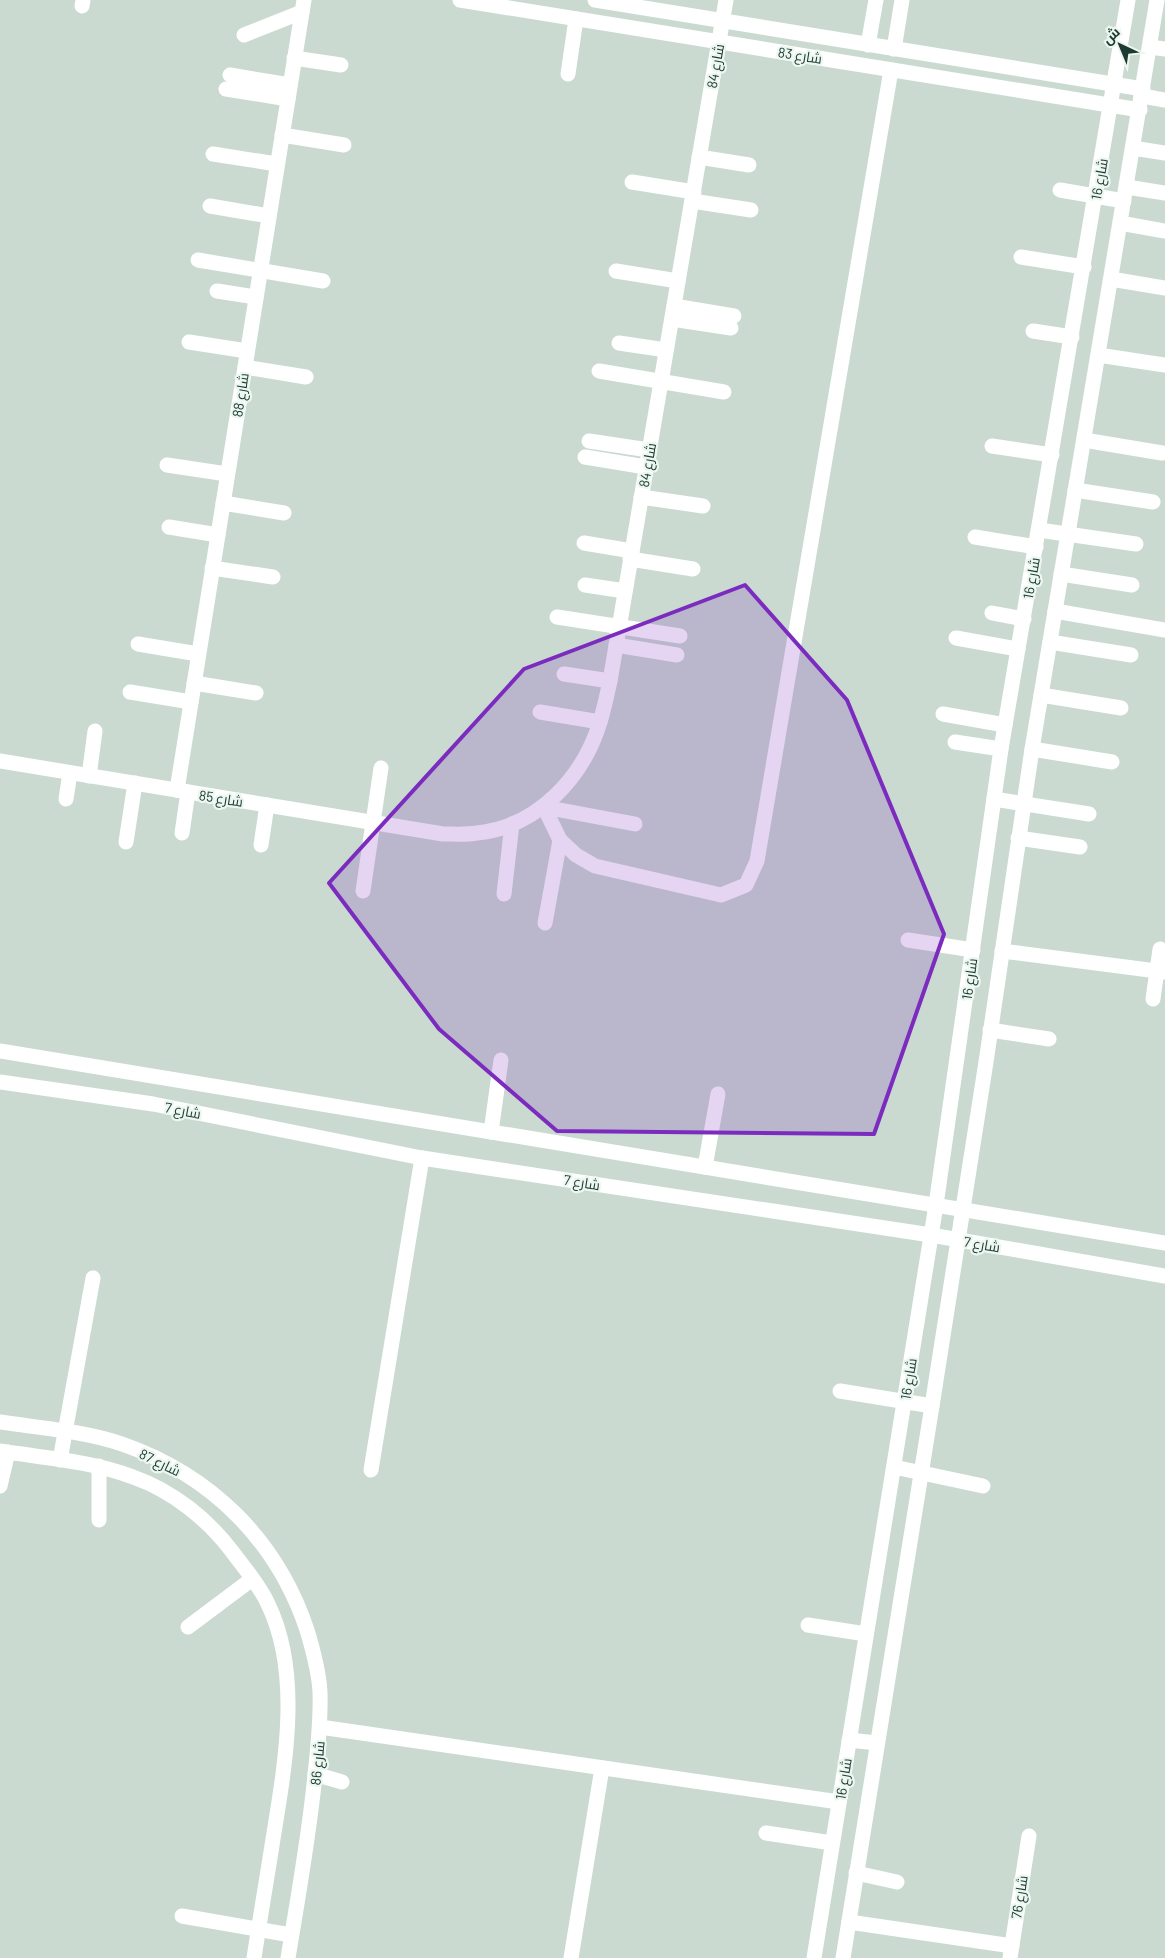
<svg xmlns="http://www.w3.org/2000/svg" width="1165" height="1958" viewBox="0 0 1165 1958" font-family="Barlow,Cairo,sans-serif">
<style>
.built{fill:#cadad1}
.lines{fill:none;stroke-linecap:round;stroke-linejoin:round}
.minor{stroke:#fff;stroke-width:15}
.marked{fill:#7b2cbf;fill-opacity:0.2;stroke:#7b2cbf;stroke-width:4;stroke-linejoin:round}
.labels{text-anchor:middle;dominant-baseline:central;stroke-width:4.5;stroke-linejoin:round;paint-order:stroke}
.street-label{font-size:14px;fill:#1d3a30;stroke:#ecf7f1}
</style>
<rect width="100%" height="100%" fill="#dceae3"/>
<rect class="built" x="0" y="0" width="1165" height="1958"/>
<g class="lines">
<g class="minor">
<path d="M460,0L1140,110"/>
<path d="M595,0L1143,89"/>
<path d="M82,6L83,0"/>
<path d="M244,35L302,12"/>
<path d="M868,45L876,0"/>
<path d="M1150,47L1165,49"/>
<path d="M894,49L902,0"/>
<path d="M294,58L341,65"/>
<path d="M568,74L576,19"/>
<path d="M230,75L290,85"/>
<path d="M226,89L288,99"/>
<path d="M1142,96L1165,100"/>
<path d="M282,135L344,145"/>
<path d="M1133,148L1165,153"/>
<path d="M213,154L277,164"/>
<path d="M699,157L749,165"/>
<path d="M632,182L694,192"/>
<path d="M1127,187L1165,193"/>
<path d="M1060,190L1124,201"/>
<path d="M692,201L751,210"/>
<path d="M210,206L269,216"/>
<path d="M1120,223L1165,231"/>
<path d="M1021,257L1084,267"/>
<path d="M198,260L323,281"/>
<path d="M616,271L678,281"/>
<path d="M1111,279L1165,288"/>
<path d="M217,291L256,297"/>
<path d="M674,306L734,316"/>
<path d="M672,319L731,328"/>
<path d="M1033,331L1072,337"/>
<path d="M189,342L247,351"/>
<path d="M619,343L666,350"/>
<path d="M1098,355L1165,365"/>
<path d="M245,367L306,377"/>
<path d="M599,371L724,392"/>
<path d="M1084,440L1162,453"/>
<path d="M589,441L649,450"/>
<path d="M992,446L1052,455"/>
<path d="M585,457L646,467"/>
<path d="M167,465L227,474"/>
<path d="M1075,490L1153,502"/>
<path d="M641,497L703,506"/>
<path d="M223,503L284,513"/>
<path d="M169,527L218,535"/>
<path d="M1039,530L1136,544"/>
<path d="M975,537L1036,547"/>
<path d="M584,543L632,551"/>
<path d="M630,559L693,569"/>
<path d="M212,568L273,577"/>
<path d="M1061,574L1132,585"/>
<path d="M585,585L625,591"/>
<path d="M1055,611L1165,630"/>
<path d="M992,613L1024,619"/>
<path d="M557,617L680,636"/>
<path d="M956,638L1018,649"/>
<path d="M1050,642L1131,655"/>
<path d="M138,644L198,654"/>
<path d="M616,645L677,655"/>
<path d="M564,674L610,681"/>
<path d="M194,683L256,693"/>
<path d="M130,692L191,702"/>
<path d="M1041,695L1121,708"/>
<path d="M540,712L600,722"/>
<path d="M943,714L1005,725"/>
<path d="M955,742L1001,749"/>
<path d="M1032,749L1112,762"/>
<path d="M0,761L443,834C454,834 466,835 477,833C537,827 583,778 600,722C604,709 607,695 610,681L726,0"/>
<path d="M89,776L95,731"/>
<path d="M177,790L304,0"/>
<path d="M66,799L70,773"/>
<path d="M994,799L1089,814"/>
<path d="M544,807L560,840L576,855L595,866L721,895L746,885L757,861L891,70"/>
<path d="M544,807L635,824"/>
<path d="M182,833L188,792"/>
<path d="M1018,838L1080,847"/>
<path d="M126,842L135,783"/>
<path d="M261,845L267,805"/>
<path d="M363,891L381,768"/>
<path d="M504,894L512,824"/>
<path d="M545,923L560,840"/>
<path d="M908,940L973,950"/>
<path d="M1002,951L1165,972"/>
<path d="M1153,999L1160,949"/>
<path d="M990,1030L1049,1039"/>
<path d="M0,1051L1165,1243"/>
<path d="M0,1082L153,1104L422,1158L931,1235L1165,1276"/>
<path d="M491,1132L501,1060"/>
<path d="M705,1167L718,1094"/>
<path d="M840,1391L932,1406"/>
<path d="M0,1422C40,1428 84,1431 122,1444C211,1475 277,1540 307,1630C313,1650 319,1671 320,1692C321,1720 318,1747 315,1775C309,1837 298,1897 288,1958"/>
<path d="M0,1451C45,1458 91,1461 133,1477C173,1491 209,1520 234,1554C246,1570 260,1586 268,1604C302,1674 285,1765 273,1839C267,1878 260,1918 254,1958"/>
<path d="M60,1460L93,1278"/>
<path d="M894,1467L983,1486"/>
<path d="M371,1470L422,1158"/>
<path d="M0,1486L8,1452"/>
<path d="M99,1520V1466"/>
<path d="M808,1625L866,1634"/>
<path d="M188,1627L252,1579"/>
<path d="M320,1727L839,1802"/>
<path d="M849,1740L877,1743"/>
<path d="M315,1774L342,1782"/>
<path d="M766,1833L832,1843"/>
<path d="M856,1873L897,1882"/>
<path d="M182,1916L291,1935"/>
<path d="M849,1922L1012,1946"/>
<path d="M571,1958L602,1768"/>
<path d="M814,1958L936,1205L1001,749L1128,0"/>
<path d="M843,1958L932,1406L986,1062L1032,749L1157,0"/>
<path d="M1010,1958L1029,1836"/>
</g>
</g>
<path class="marked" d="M745,585L847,700L944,934L874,1134L557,1131L439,1029L329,883L524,669Z"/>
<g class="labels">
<g class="street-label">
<text transform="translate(800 55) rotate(9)">شارع 83</text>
<text transform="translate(715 66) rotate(-80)">شارع 84</text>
<text transform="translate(1099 179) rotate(-80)">شارع 16</text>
<text transform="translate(240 395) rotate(-81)">شارع 88</text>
<text transform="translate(647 465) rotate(-80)">شارع 84</text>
<text transform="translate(1031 578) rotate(-80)">شارع 16</text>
<text transform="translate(221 798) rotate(9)">شارع 85</text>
<text transform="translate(969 979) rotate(-82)">شارع 16</text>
<text transform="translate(183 1110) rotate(11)">شارع 7</text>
<text transform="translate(582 1182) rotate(9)">شارع 7</text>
<text transform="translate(982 1244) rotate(10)">شارع 7</text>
<text transform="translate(908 1379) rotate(-81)">شارع 16</text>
<text transform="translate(160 1462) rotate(26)">شارع 87</text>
<text transform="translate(317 1763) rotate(-84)">شارع 86</text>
<text transform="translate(843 1779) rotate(-81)">شارع 16</text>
<text transform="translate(1019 1897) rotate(-81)">شارع 76</text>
</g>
</g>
<g transform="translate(1120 45) rotate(316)" stroke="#ecf7f1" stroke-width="4" paint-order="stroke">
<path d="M0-4L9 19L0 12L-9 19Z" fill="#1d3a30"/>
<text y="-8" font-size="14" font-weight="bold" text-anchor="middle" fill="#1d3a30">ش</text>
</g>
</svg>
